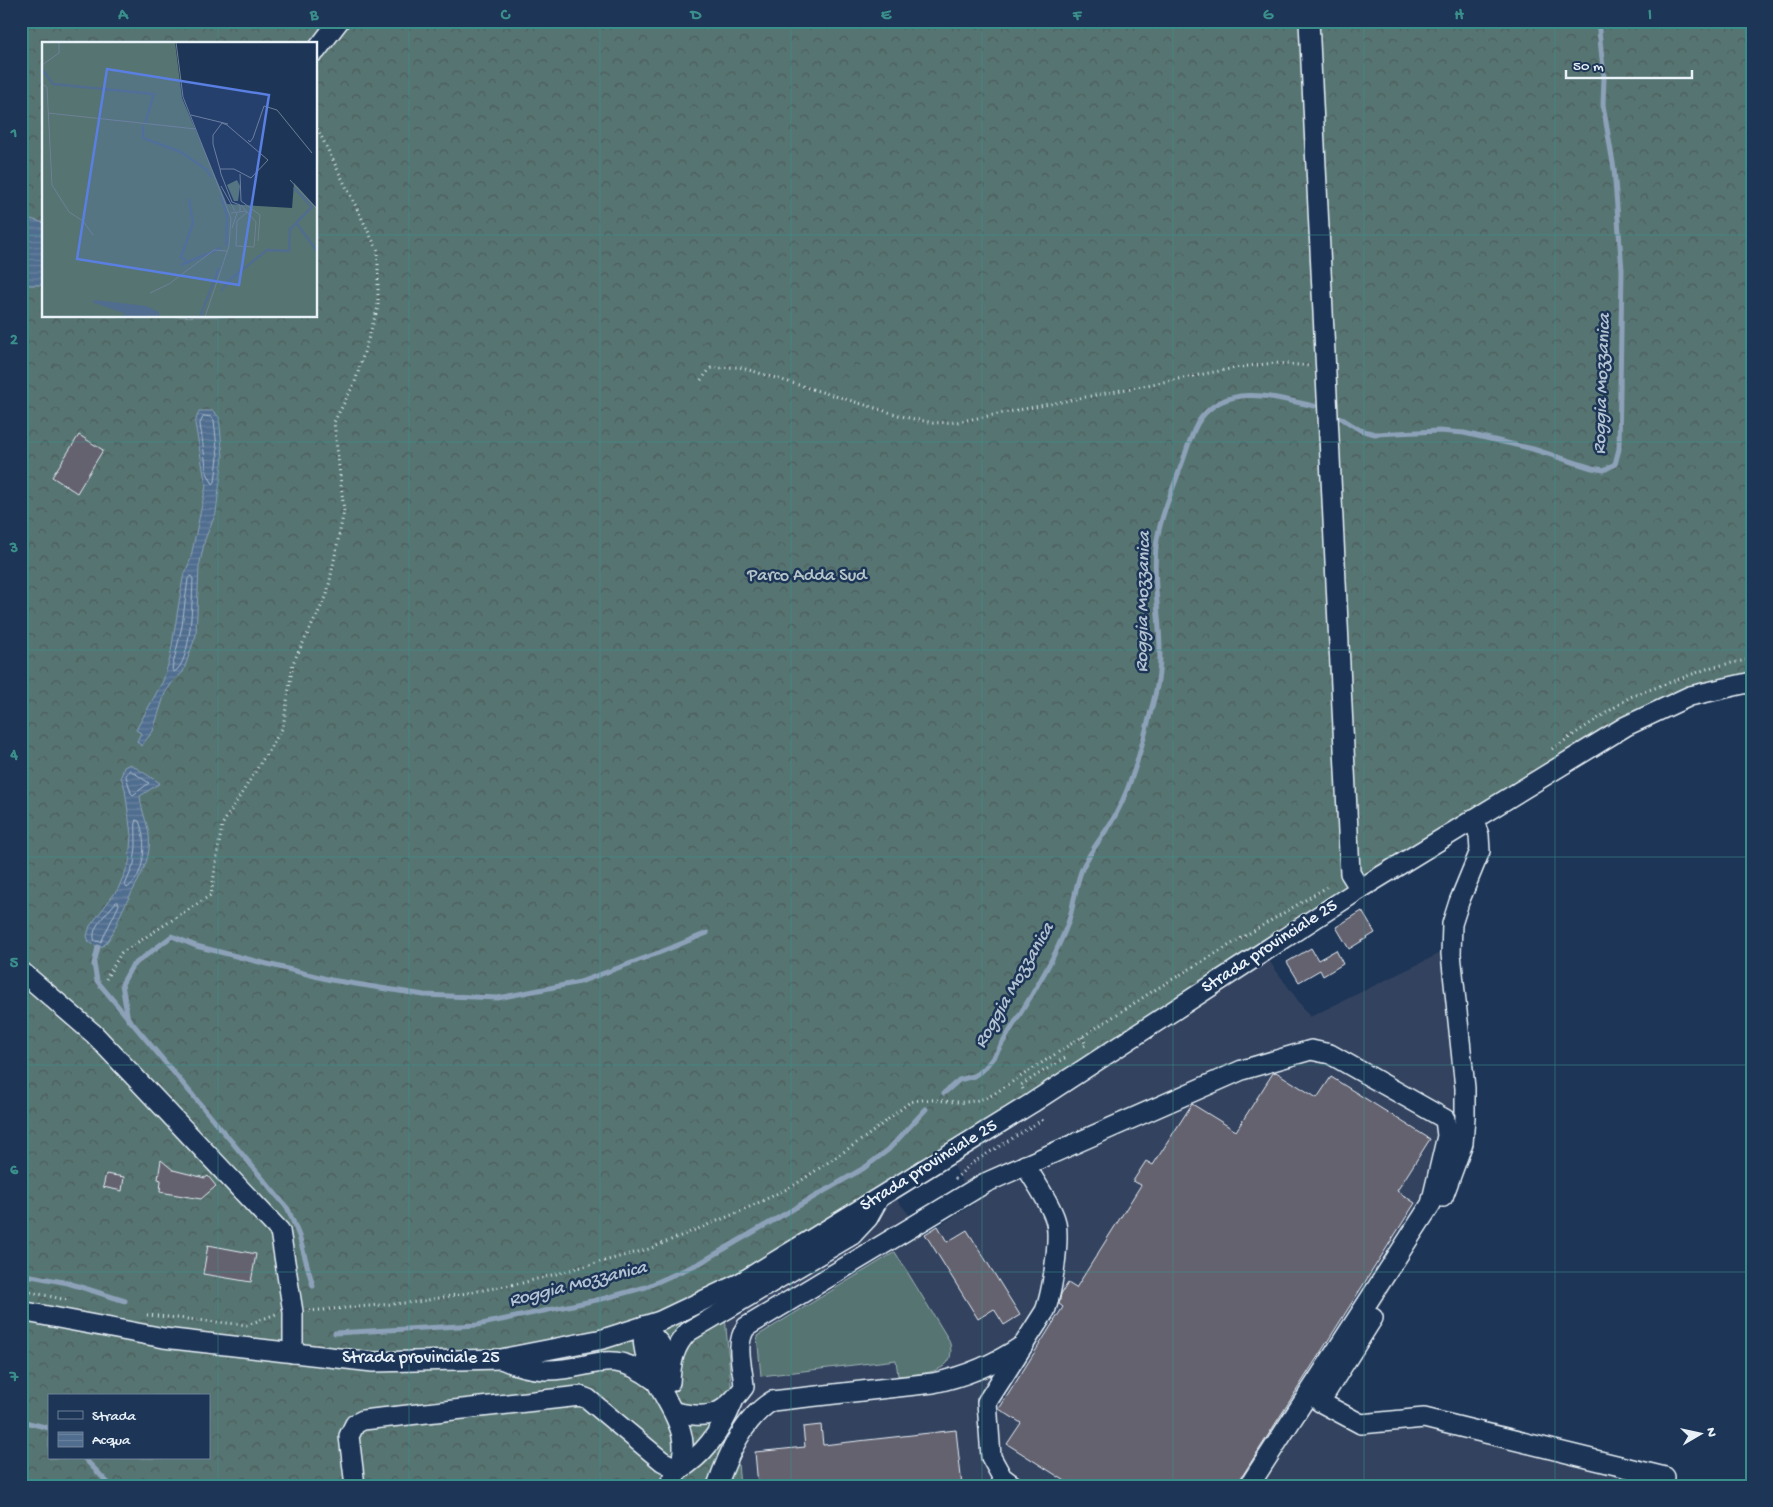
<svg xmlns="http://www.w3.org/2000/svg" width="1773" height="1507" viewBox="0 0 1773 1507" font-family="'Gochi Hand',sans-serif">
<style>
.built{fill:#33425e}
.forest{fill:url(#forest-crowns);stroke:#9fb2b5;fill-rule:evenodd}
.garden{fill:#567472;stroke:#9fb2b5}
.water{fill:url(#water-rules);stroke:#8da2b9}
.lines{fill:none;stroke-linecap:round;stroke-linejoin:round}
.shore{stroke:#abbcce;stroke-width:1}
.stream{stroke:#8da2b9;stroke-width:5}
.building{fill:#656270;stroke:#e8f1f8}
.minor-casing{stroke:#e8f1f8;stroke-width:22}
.path{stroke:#e8f1f8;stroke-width:3;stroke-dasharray:1 4;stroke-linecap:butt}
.minor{stroke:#1d3557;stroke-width:19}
.grid{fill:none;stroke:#3a8f8a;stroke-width:1;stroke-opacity:0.55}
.labels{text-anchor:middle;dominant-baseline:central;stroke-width:5;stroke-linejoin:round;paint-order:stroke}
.park-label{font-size:18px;fill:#b5c5c9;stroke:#1d3557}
.street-label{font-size:18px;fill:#e8f1f8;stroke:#1d3557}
.water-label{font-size:19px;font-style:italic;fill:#b3c3d3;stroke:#1d3557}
.inset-river{fill:none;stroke:#506d8f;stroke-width:2.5}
.inset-road{fill:none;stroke:#6e8097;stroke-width:1}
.view{fill:#5a7fe2;fill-opacity:0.15;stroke:#5a7fe2;stroke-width:2.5}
.inset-edge{fill:none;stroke:#e8f1f8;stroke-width:2.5}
.neatline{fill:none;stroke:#3a8f8a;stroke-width:2}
.grid-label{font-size:16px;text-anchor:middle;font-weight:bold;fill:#3a8f8a}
</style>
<defs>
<pattern id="forest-crowns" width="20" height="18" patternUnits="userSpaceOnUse" patternTransform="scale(1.25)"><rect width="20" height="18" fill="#567472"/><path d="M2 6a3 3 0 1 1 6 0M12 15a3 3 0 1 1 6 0" fill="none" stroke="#4d5c5c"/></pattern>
<pattern id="water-rules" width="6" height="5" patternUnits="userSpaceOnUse" patternTransform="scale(1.25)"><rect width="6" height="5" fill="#506d8f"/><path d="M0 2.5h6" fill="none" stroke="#6982a0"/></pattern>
</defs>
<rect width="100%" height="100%" fill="#1d3557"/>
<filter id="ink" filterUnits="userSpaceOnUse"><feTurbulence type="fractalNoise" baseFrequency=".02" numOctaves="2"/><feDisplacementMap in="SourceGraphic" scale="10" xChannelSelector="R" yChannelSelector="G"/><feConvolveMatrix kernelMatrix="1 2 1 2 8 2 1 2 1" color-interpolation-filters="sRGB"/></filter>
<g filter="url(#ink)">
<path class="built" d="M1451,948L1465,1088L1452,1176L1435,1217L1320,1402L1361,1424L1424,1418L1664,1486H333L600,1344L893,1195L925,1234L974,1204L948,1155L1262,951L1310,1017Z"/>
<path class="forest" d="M21,21H1752V675L1691,689L1366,878L1160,1008L1032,1093L748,1268L722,1282L740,1486H21ZM44,44H316V316H44ZM49,1396H209V1458H49Z"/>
<path class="garden" d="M895,1252L949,1340C960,1375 922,1373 898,1376L896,1360L761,1376L757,1336Z"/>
<g class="water">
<path d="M31,219L44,223V283L42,285H28L21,281V224Z"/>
<path d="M199,411H213L219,417L223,457L216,513L205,539L199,567L196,635L183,672L174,680L165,693L153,731L141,746L137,741L141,733L136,730L163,681L170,658L183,578L190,561L206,486L195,423Z"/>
<path d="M130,764L160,783L140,796C141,808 145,818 148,829C155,860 135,884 123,909C117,921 113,937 103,946L98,947L89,942L87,936L90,926L118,889L129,863L131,835L125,789L121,777L124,767Z"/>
</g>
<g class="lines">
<g class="shore">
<path d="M204,416L211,417L214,420L218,457L215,482L213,484L207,473L200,424Z"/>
<path d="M191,576L193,579C192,598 192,663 174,672L172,669L182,626L188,579Z"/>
<path d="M130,770L149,783L133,795L131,793L126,776Z"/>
<path d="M136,820L139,821C147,840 146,876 127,888L125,885L134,864L136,847Z"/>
<path d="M118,902L119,905L101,942L95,941C89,928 108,913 115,903Z"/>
</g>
<g class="stream">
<path d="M1341,418L1360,430L1375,434L1439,431L1464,433L1533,449L1592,468L1604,470L1615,464L1619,449L1622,270L1614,169L1603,105L1604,77L1598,21"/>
<path d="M98,947L94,964L97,981L288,1209L299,1236L313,1286"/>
<path d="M128,1020L122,984L132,966L172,936L196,946L331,980L424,995L498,998L580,982L661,952L707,933"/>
<path d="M944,1093L959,1080L974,1076L984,1069L996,1054C1020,1012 1051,969 1068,923C1074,906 1075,886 1082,869C1091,849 1106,833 1116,814C1135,778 1145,734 1155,695C1168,646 1151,596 1156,547C1159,519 1172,492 1181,466C1187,451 1191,431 1201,418C1229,382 1277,398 1314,406"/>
<path d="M21,1274L68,1283L125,1301"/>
<path d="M335,1333L477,1325L606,1298L646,1287L700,1263L864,1168L888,1150L926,1109"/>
<path d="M21,1421L49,1428"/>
<path d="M84,1458L111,1486"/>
</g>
</g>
<g class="building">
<path d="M79,435L103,450L77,493L52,477Z"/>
<path d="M1362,911L1375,933L1349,949L1336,927Z"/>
<path d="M1311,948L1318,960L1336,950L1343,964L1323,976L1320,970L1299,982L1287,962Z"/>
<path d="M1276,1072L1317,1098L1331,1077L1430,1139L1397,1191L1415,1203L1236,1486H1073L1007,1444L1021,1423L999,1409L1063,1307L1059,1304L1061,1294L1068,1283L1076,1288L1141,1185L1133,1181L1146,1161L1153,1165L1192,1104L1236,1131L1273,1073Z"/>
<path d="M161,1160L173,1170L205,1178L208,1176L216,1186L201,1199L160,1192L161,1180L158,1179Z"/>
<path d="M106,1174L124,1177L122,1191L103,1187Z"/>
<path d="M938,1226L947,1242L967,1230L1020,1315L1004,1325L994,1309L978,1319L925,1234Z"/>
<path d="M208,1245L256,1254L251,1282L203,1274Z"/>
<path d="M821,1425L823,1445L956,1430L962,1486H758L755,1452L805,1447L803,1427Z"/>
</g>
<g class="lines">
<g class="minor-casing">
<g id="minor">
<path d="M1309,21L1350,873L1360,889"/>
<path d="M316,51L339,21"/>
<path d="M21,971L94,1034L280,1231L293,1312V1353"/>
<path d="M1443,1197L1463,1143L1465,1117V1088L1451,954L1452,924L1459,902L1480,851L1479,835L1473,819"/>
<path d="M21,1311L164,1338L373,1362L501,1359L603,1339L660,1321L740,1283L812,1239L1032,1103L1360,889L1626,726L1690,696L1752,682"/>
<path d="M1373,1318L1320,1402L1361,1424L1424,1418L1665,1477L1664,1486"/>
<path d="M644,1326C634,1388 716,1426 668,1486"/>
<path d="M644,1326L660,1344L669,1373"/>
<path d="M504,1360C517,1366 530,1369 545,1370C593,1371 608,1345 654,1380"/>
<path d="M670,1382C671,1362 674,1346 688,1332L852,1235L868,1218L879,1198"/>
<path d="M674,1412C709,1419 722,1417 744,1387C743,1367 734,1345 746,1327L985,1183L1242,1070L1311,1050L1330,1054L1445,1119L1447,1136L1431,1204L1249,1486"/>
<path d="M679,1470C704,1455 722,1429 733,1402"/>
<path d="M355,1486L349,1436L355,1424L363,1420L580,1396L588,1399L662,1461L679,1470"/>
<path d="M717,1486C728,1455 743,1419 772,1401L933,1383C967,1376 995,1364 1023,1345"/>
<path d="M1014,1486L1002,1477L991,1457L987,1402L1045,1311C1052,1293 1061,1237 1055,1219C1049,1201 1035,1182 1025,1165"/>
</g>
</g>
<g class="path">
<path d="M701,380L711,368L739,367L905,417L933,423L957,422L1240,367L1275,363L1310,366"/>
<path d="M1552,749L1630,697L1712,667L1752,659"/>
<path d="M106,979L121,953L211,895L222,825L283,727L293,663L327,595L344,511L334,422L355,382L378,307V251L316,126"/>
<path d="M1082,1037L1086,1045L1084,1046"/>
<path d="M1023,1089L1021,1085L1068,1056"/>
<path d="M955,1179L972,1163L1042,1120L1041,1118"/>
<path d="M21,1290L67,1300"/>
<path d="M309,1311L417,1302L522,1283L649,1249L739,1212L793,1186L867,1136L910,1102C940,1094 957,1111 992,1095L1153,991L1327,887"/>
<path d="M147,1315L247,1325L276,1314"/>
</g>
<use href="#minor" class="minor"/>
</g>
</g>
<path class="grid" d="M218,21V44M409,21V1486M600,21V1486M791,21V1486M982,21V1486M1173,21V1486M1364,21V1486M1555,21V1486M21,235H44M316,235H1752M218,316V1486M21,442H1752M21,650H1752M21,857H1752M21,1065H1752M21,1272H1752"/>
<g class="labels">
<g class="park-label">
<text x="807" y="576">Parco Adda Sud</text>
</g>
<g class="street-label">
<text transform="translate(1270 947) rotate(-33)">Strada provinciale 25</text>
<text transform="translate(929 1166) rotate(-32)">Strada provinciale 25</text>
<text x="421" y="1358">Strada provinciale 25</text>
</g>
<g class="water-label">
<text transform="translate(1603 384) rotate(-88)">Roggia Mozzanica</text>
<text transform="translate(1144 602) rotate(-89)">Roggia Mozzanica</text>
<text transform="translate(1015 986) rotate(-60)">Roggia Mozzanica</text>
<text transform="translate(578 1285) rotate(-14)">Roggia Mozzanica</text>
</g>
</g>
<g transform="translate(42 42)">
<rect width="275" height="275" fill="#1d3557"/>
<path d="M0,0H133L140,56L185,162L250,166L252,141L275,166V275H0Z" fill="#567472"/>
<path d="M195,138L198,144L196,159H192L185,143Z" fill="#567472"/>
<path d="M53,258L104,264L117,270V275H75L84,272L50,260Z" fill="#506d8f"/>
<path class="inset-river" d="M0,27L11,42L112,52L103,81M101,83V96L139,110L165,128L169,135M179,153L185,174L184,204M255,182L275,209M147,221L139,215L151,181L147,157M139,223L179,206M179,249L190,236L225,208L247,209L248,187L270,165L252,146M158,275L177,226"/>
<path class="inset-road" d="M134,0L141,55L189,176L187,204L163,275M0,23L17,11V0M0,42L5,45L10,143L27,170L41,179L51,193M6,71L154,87M149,73L186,82M206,98L208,100L211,96L222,64L235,68L270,111M178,127H192L209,136L226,118L185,83L180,81L171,93V102L176,120L178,127L179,132L190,160L198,163V169M198,132L199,159L218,173L216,199M248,138L275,167M179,144L193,169M189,171L204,169L205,170L214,180L212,205L194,204L195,179L205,170L199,163M190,186L195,171M108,251L127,242L172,208L185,209"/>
<path class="view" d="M65,27L227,53L197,243L35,217Z"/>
<rect width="275" height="275" class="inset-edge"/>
</g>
<rect width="1773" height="1507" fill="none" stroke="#1d3557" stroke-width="55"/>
<rect x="48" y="1394" width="162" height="65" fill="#1d3557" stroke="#6e8097"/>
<rect x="58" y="1411" width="25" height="8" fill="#1d3557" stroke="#6e8097"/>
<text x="92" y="1420" font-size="15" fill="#e8f1f8">Strada</text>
<rect x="58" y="1432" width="25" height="15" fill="url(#water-rules)" stroke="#6e8097"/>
<text x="92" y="1444" font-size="15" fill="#e8f1f8">Acqua</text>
<g transform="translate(1700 1434) rotate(81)" stroke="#1d3557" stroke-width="4" paint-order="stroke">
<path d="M0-4L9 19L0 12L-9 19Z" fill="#e8f1f8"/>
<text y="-8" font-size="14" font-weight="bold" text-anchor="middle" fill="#e8f1f8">N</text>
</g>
<path d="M1566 70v8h126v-8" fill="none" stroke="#e8f1f8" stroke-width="2.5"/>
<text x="1573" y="70" font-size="15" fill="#e8f1f8" stroke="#1d3557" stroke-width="4" paint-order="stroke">50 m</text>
<rect x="28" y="28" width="1718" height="1452" class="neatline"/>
<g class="grid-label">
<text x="123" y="19">A</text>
<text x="314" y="19">B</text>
<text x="505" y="19">C</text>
<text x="696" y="19">D</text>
<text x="886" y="19">E</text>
<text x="1077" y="19">F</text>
<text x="1268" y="19">G</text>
<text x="1459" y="19">H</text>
<text x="1650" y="19">I</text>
<text x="14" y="137">1</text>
<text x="14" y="344">2</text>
<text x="14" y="552">3</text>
<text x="14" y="759">4</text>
<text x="14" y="967">5</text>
<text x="14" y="1174">6</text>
<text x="14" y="1381">7</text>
</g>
</svg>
